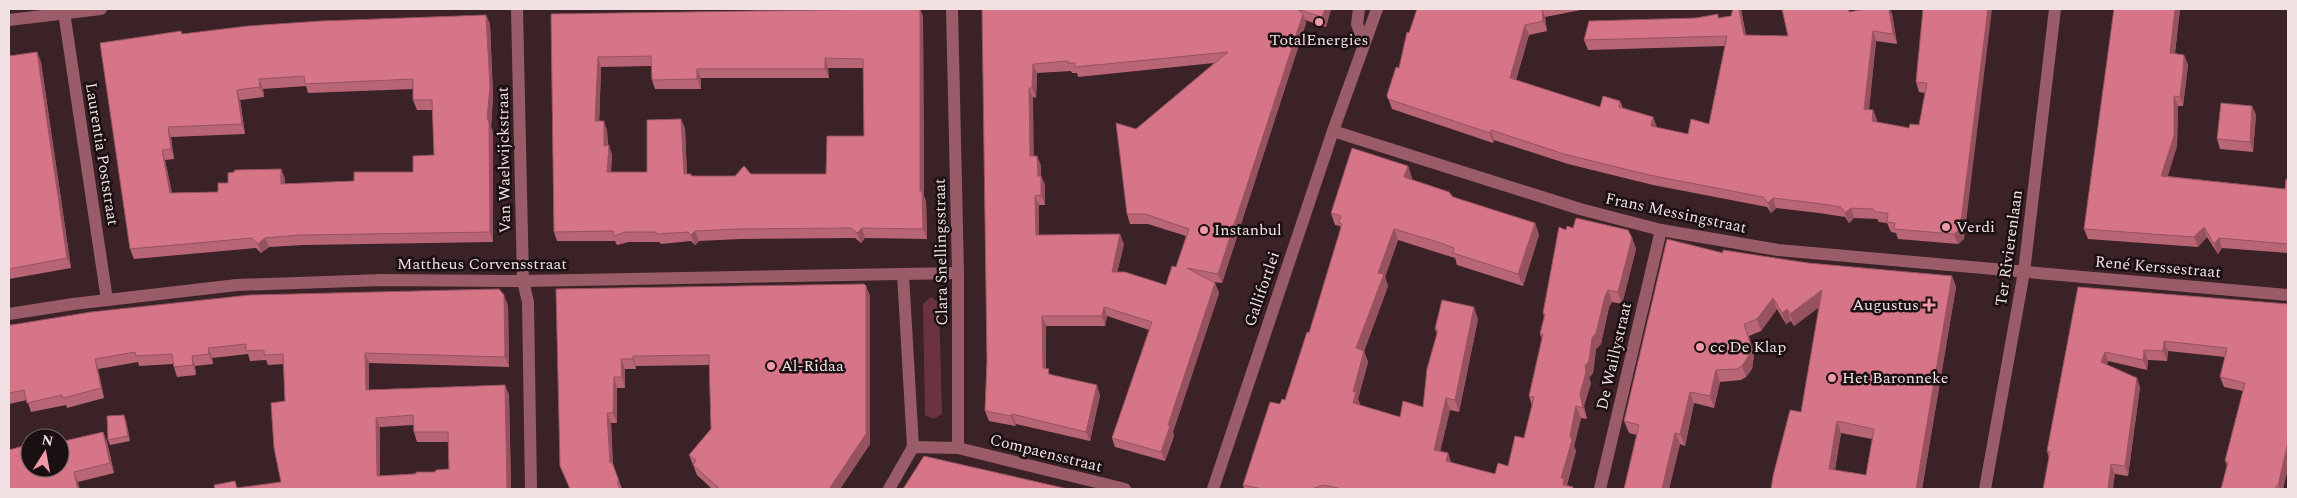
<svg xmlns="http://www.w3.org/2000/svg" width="2297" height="498" viewBox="0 0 2297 498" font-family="Spectral,serif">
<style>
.green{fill:#6b333f}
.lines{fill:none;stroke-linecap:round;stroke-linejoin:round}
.minor{stroke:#9a5c68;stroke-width:12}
.wall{fill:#b86575;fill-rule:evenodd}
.shaded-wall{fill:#96525f}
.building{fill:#d67588;stroke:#96525f;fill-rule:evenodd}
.poi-dot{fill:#f39aaa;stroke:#1a0f11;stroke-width:2}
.labels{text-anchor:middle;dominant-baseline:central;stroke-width:5;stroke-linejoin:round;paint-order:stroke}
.poi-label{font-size:16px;fill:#f1e1e3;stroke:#1a0f11;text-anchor:start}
.street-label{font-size:16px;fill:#f1e1e3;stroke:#1a0f11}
</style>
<rect width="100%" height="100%" fill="#3a2227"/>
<path class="green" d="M931,297L939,303L942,414L934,419L925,415L923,304Z"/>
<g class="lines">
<g class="minor">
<path d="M517,9L523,281L528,302L531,489"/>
<path d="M952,9L958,273V448"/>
<path d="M1359,9L1357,24L1364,44"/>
<path d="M64,12L107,300"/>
<path d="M9,20L101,9"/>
<path d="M1333,131L1580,209L1661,230L1778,250L2288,295"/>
<path d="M903,274L913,447"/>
<path d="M9,314L73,304L237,285L382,280L523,281L958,273"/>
<path d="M889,489L913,447L958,448L1125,489"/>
<path d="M1213,489L1333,131L1377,9"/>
<path d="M1600,489L1661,230"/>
<path d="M1985,489L2024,272L2055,9"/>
</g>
</g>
<g class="wall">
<path d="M889,9H920L923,16L924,196L926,201L927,239L865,238L861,243L855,238L741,239L699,241L695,245L691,241L661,244L659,242H629L617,245L615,241H557L554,232L551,14ZM651,66L652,80L655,89H701V78H829L828,68H863L864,136L826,174H751L735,176H692L691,174H687L685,128L647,172H611L612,155L608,145L607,130L599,121L601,67Z"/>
<path d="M982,9H1331L1326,27L1305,20L1306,23L1222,283L1212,282L1215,283L1219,293L1173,432L1174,436L1165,461L1115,447L1112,438L1149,330L1107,316L1105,326H1046V369L1051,375L1100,395L1090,441L1016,424L1015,426L989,421L985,411L987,360ZM1214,63L1136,129L1127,214L1130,224H1148L1186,236L1176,267L1166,285L1117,272L1124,244L1039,235V205H1045V185L1041,176V166L1037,156H1033V97L1036,98L1037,73L1071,71L1072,73H1077L1078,77Z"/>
<path d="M1417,9H1586L1545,17L1547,31L1529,35L1516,80L1600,107L1620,101L1623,108L1653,117L1657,128L1688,134L1709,124L1725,46L1588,50L1584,40L1731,16L1733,9H1741L1746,35L1788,36L1851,11L1892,14L1897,44L1876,41L1869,109L1873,110L1877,120L1876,122L1909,128L1919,125L1925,93L1919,92L1916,82L1923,9L1964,239L1958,244L1898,239L1896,233L1891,232L1887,223L1879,222L1877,219L1854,218L1849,223L1845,217L1819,213L1776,208L1771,213L1767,207L1653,185L1568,164L1494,140L1493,143L1392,109L1387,95L1399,68Z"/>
<path d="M2114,9H2180L2175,53L2184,55L2188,65L2183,106H2178L2177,146L2167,176L2285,189L2288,180V253L2222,248L2218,254L2207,237L2198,247L2088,239L2084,229Z"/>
<path d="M486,15L490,24L493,97L491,127L493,132V242L303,245L269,247L261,253L256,248L134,259L130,249L182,34ZM306,86L308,93L413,89V100L417,110H433L434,155L413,172L354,181L285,184V179L281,169L228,183L218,192L172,193L165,160L174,159L171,137L245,134L240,100L264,97L263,89Z"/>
<path d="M37,52L41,62L71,268L9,279V56Z"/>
<path d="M2252,106L2256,115L2253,152L2220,149L2217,139Z"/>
<path d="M1408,166L1412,178L1411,180L1453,197L1535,223L1539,235L1523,286L1457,265L1455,258L1442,254L1398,240L1385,277L1388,286L1364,351L1368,362L1358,399L1360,405L1400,417L1423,407L1437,334L1435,329L1478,319L1459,412L1450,410L1440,451L1448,453L1451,463L1495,474L1508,466L1524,438L1532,406L1529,396L1542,339L1540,334L1544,317L1543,313L1566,230L1573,228L1632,238L1636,249L1622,304L1612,302L1609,307L1601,344L1596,349L1593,373L1589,378L1591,383L1584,406L1587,419L1581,418L1574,446L1576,451L1567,485L1573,487L1574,489H1244L1243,485L1280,404L1285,400L1309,333L1341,229L1340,226L1335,225L1331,213Z"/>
<path d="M1723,253L1808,263L1952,276L1956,287L1922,489H1771L1801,412L1819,307L1794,326L1791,321L1786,324L1777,309L1761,331L1749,336L1754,355L1752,369L1746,377L1741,380L1720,382L1714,408L1694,403L1685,446L1680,444L1669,489H1624L1637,435L1629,433L1624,421ZM1841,433L1872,439L1866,475L1835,470Z"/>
<path d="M866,286L870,296V444L840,489H712L697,475L689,455L711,429L709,365L636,366V369H625V388H617V423H611L613,465L622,489H569L556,289Z"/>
<path d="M2078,287L2288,304V467L2283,489H2221L2227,466L2225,461L2243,391L2224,387L2220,377L2225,357L2168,351L2167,361L2148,360L2147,370L2108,361L2107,365L2140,387L2128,476L2115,474L2047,475L2049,458L2047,451Z"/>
<path d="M508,305L509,367L369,363V390L505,385L509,395L511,489H215L237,488L281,482L285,401L284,364L268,365L266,360L250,361L248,354L212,358L213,364L195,366L196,375L177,377L173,364L139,366L138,362L98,369L104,398L67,408L66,405L31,412L27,400L9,404V325ZM413,425L414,432L417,442H448L449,469L435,472L380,476V427Z"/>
<path d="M126,420L130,441L110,445L108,440Z"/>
<path d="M103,432L107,442L114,473L78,482L30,468Z"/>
</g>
<g class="shaded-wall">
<path d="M920,9L923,16L924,196L926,201L927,239L923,229L920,191Z"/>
<path d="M1325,9H1331L1326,27L1322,17Z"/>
<path d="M1542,9L1545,17L1547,31L1543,21Z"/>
<path d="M1739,9H1741L1747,45L1744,35Z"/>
<path d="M1889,9H1890L1892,14L1897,44L1893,34Z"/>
<path d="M1988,9H1992L1964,239L1958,244L1954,234Z"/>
<path d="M2175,9H2180L2174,62L2170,53Z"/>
<path d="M1303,14L1306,23L1222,283L1218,274Z"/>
<path d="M486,15L490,24L493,97L491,127L493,132V242L490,232Z"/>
<path d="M1525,25L1529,35L1513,88L1510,78Z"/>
<path d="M1873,31L1876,41L1868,119L1864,109Z"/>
<path d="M37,52L41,62L71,268L67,258Z"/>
<path d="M2184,55L2188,65L2183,106L2180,97Z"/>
<path d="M598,57L601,67L599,130L595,121Z"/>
<path d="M825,58L828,68L829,78L825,69Z"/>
<path d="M1033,64L1037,73L1036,98L1032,88Z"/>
<path d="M697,69L701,78V89L697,79Z"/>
<path d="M259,79L263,89L264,97L260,87Z"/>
<path d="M1029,88L1033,97L1034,166L1030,156Z"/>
<path d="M237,90L240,100L245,134L242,124Z"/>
<path d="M2174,96L2178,106L2177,146L2165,186L2161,176Z"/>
<path d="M2252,106L2256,115L2253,152L2250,142Z"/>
<path d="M1873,110L1877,120L1875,131L1872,121Z"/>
<path d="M1653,117L1657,127L1655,136L1651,126Z"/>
<path d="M681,119L685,128L687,183L684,174Z"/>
<path d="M604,121L607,130L608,155L604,146Z"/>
<path d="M168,127L171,137L174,159L171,149Z"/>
<path d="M1491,130L1494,140L1493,143L1490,133Z"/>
<path d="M609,145L612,155L610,182L607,172Z"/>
<path d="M162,150L165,160L174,203L170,193Z"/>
<path d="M1037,156L1041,166V185L1038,176Z"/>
<path d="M1408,166L1412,178L1408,189L1404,177Z"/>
<path d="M281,169L285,179V194L281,184Z"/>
<path d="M1041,176L1045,185V205L1041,195Z"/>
<path d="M1035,196L1039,205V244L1036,235Z"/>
<path d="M1773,198L1776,208L1771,213L1768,203Z"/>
<path d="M1851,208L1854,218L1849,223L1845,213Z"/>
<path d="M1535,223L1539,235L1523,286L1518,274Z"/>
<path d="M2204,227L2207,237L2198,247L2194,237Z"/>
<path d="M862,228L865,238L861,243L857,233Z"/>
<path d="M1394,229L1398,240L1385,277L1388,286L1361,360L1356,348L1378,273Z"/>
<path d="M695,231L699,241L695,245L691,235Z"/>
<path d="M1120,234L1124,244L1115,282L1112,272Z"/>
<path d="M265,238L269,247L261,253L258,244Z"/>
<path d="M1632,238L1636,249L1622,304L1618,292Z"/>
<path d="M2219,238L2222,248L2218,254L2214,244Z"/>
<path d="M1952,276L1956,287L1922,489H1916Z"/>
<path d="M1215,283L1219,293L1173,432L1174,436L1165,461L1161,452L1168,425Z"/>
<path d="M866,286L870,296V444L840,489H829Z"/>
<path d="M1608,290L1612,302L1609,307L1601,344L1596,349L1593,373L1589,378L1591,383L1584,406L1587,419L1583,408L1580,394L1585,366L1592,338L1605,296Z"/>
<path d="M1822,290L1826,302L1794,326L1790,314Z"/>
<path d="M504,295L508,305L509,367L505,357Z"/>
<path d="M1773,298L1777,309L1761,331L1757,319Z"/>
<path d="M1104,307L1107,316L1105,326L1102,316Z"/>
<path d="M1474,307L1478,319L1459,412L1455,400Z"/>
<path d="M1787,309L1791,321L1786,324L1782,313Z"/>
<path d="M1042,316L1046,326V378L1043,368Z"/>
<path d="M1744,324L1754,355L1752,369L1746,377L1742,366Z"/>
<path d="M2164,341L2168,351L2167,361L2163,351Z"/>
<path d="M208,348L212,358L213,364L209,354Z"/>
<path d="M2144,350L2148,360L2147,370L2143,360Z"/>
<path d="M1364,351L1368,362L1358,399L1360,404L1357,414L1353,403V392Z"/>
<path d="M2105,352L2108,361L2105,372L2101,362Z"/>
<path d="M365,353L369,363V400L366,390Z"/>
<path d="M192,356L195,366L196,375L193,365Z"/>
<path d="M633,356L636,366V369L633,359Z"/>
<path d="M95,359L98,369L104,398L101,388Z"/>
<path d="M621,359L625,369V388L622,377Z"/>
<path d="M1716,370L1720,382L1714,408L1710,396Z"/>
<path d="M614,377L617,388V423L613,413Z"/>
<path d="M2137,378L2140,387L2128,476L2125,466Z"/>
<path d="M505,385L509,395L511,489H507Z"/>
<path d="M1097,385L1100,395L1090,441L1086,432Z"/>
<path d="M1690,392L1694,403L1685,446L1680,434Z"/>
<path d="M1446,398L1450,410L1438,461L1434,450Z"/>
<path d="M1576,406L1581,418L1574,446L1576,451L1566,486L1565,489L1561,478Z"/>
<path d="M607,413L611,423L613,474L610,463Z"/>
<path d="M1012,414L1016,424L1015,426L1011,416Z"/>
<path d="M124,415L126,420L130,441L128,436Z"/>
<path d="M376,418L380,427V486L377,476Z"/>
<path d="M1837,421L1841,433L1833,480L1829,469Z"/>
<path d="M103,432L107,442L114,473L110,463Z"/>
<path d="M1675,433L1680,444L1669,489H1662Z"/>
<path d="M2288,442V467L2283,489H2279L2278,486Z"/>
<path d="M1448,453L1452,465L1446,461Z"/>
<path d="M2111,464L2115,474L2113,489H2108Z"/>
<path d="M74,472L78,482L80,489H78Z"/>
</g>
<g class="building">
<path d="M889,9H920V191H922L923,229L862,228L857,233L851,228L738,229L695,231L691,235L688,232L657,234L656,232H625L614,236L613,231L554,232L551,14ZM651,56L652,80L697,79V69H825V58L863,59L864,136H827L826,174H751L744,166L735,176H691V174H684L681,119L647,120V172H607L609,145L604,146V121H595L598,57Z"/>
<path d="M982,9H1325L1322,17L1297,9L1303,14L1218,274L1187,268L1215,283L1168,425L1170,426L1161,452L1112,438L1152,322L1104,307L1102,316H1042L1043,368L1049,369L1048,374L1097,385L1086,432L1012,414L1011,416L985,411L987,360ZM1228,52L1136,129L1116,123L1127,214H1145L1189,229L1176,267L1172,266L1166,285L1125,272H1112L1120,234L1036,235L1035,196L1041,195V176H1038L1037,156H1030L1029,88H1032L1033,64L1068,61V63H1075V67Z"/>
<path d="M1417,9H1542L1543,21L1525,25L1510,78L1600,107L1603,96L1620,101L1619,107L1653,117L1651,126L1688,134L1691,119L1709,124L1727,36L1584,40L1589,21L1696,18L1718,14V18L1731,16L1733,9H1739L1744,35L1788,36L1782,9H1849V12L1865,9H1889L1893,34L1873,31L1864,109L1873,110L1872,121L1909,128L1910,124L1919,125L1927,83L1916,82L1923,9H1988L1960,229L1954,234L1894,229L1895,223L1887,222L1888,213L1875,212L1873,209L1851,208L1845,213L1841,207L1815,203L1773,198L1768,203L1763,197L1649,175L1564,154L1491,130L1490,133L1388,99L1387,95L1396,67L1399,68L1407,32L1409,33Z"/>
<path d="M2114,9H2175L2170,53L2184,55L2183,72L2180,97L2174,96V136L2161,176L2285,189L2286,179L2288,180V244L2219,238L2214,244L2204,227L2194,237L2084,229Z"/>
<path d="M486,15L490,87L487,119L489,122L490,232L300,235L265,238L258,244L252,238L130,249L100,43L181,31L182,34L248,26L321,21ZM304,76L305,84L413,79V100H432L434,155L413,156V172H354V181L281,184V169L235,170L234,172L228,173V183H218V192L170,193L162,150L171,149L168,127L242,124L237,90L260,87L259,79Z"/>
<path d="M37,52L67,258L9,269V56Z"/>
<path d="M2221,103L2252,106L2250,142L2217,139Z"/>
<path d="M1352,148L1408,166L1404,177L1449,192L1453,197L1535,223L1518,274L1453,253L1454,248L1438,242L1394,229L1378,273L1384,274L1356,348L1364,351L1353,392H1356L1353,403L1400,417L1403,401L1423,407L1427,369L1438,330L1435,329L1442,300L1474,307L1455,400L1446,398L1434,450L1448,453L1446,461L1495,474L1498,463L1508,466L1515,436L1524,438L1534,397L1529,396L1543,334H1540L1545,314L1543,313L1559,227L1566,230L1567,226L1573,228L1576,218L1628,230L1632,238L1618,292L1608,290L1605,296L1596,333L1592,338L1589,361L1585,366L1586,372L1580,394L1583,408L1576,406L1570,435L1572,440L1561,478L1564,479L1563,485L1573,487L1572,489H1340L1338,488L1324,485L1311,489L1303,488V489H1263L1243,485L1270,402L1280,404L1282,399L1285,400L1307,332L1309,333L1342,224L1339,223L1341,216L1331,213Z"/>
<path d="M1667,239L1723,253V250L1808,263L1952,276L1916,489H1771L1773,476L1790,410L1801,412L1822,290L1790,314L1787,309L1782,313L1773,298L1757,319L1744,324L1750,343L1748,357L1742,366L1737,369L1716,370L1710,396L1690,392L1680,434L1675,433L1662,489H1624L1639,425L1624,421ZM1837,421L1874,429L1866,475L1829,469Z"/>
<path d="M864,284L866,286V434L829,489H720L693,465L696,460L689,455L711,429L709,355L633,356V359H621L622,377H614L613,413H607L610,463L612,462L619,481L617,482L620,489H570L560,466L556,289Z"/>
<path d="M2078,287L2288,304V432L2287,436L2288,437V442L2278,486H2276L2275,489H2221L2228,462L2225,461L2245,383L2220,377L2227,348L2164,341L2163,351L2144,350L2143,360L2105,352L2101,362L2137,378L2125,466L2111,464L2108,489H2043L2050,452L2047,451Z"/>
<path d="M499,289L504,295L505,357L365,353L366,390L505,385L507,489H215L214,485L235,481L237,488L281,482L274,448L271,403L285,401L283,354L264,355V350L246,351V344L208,348L209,354L192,356L193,365L174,367L172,354L136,356L135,352L95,359L101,388L63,398L62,395L27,403L24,390L9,393V325H11L91,312L250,295ZM413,415L414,432H448L449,469L436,470L435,472H416V474L377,476L376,418Z"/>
<path d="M124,415L128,436L108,440L107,416Z"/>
<path d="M103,432L110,463L74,472L78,489H9V450L30,444V468H60V442Z"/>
<path d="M924,456L1068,489H903Z"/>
</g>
<g class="poi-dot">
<circle cx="1319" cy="22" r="5"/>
<circle cx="1946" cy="227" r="5"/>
<circle cx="1204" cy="230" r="5"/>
<path d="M1926.5 297.5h5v5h5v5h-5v5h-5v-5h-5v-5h5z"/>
<circle cx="1700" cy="347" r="5"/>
<circle cx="771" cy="366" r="5"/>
<circle cx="1832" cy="378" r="5"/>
</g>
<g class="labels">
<g class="poi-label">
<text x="1319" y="40" text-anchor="middle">TotalEnergies</text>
<text x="1956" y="227">Verdi</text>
<text x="1214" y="230">Instanbul</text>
<text x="1919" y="305" text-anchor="end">Augustus</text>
<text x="1710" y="347">cc De Klap</text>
<text x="781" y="366">Al-Ridaa</text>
<text x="1842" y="378">Het Baronneke</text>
</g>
<g class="street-label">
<text transform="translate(102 154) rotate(81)">Laurentia Poststraat</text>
<text transform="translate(504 160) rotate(-91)">Van Waelwijckstraat</text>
<text transform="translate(1676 213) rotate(12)">Frans Messingstraat</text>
<text transform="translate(2009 248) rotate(-82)">Ter Rivierenlaan</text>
<text transform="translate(941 252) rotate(-91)">Clara Snellingsstraat</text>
<text x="482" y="264">Mattheus Corvensstraat</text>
<text transform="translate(2158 267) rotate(5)">René Kerssestraat</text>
<text transform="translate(1262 289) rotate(-71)">Gallifortlei</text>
<text transform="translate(1614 356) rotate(-77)">De Waillystraat</text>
<text transform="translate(1046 453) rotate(14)">Compaensstraat</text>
</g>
</g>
<rect width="2297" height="498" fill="none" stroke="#f1e1e3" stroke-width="20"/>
<g transform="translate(45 453) rotate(11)"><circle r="24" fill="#1a0f11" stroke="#706365"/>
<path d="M0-4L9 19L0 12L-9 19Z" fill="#f39aaa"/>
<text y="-8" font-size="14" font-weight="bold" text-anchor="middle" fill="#f1e1e3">N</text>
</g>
</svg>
